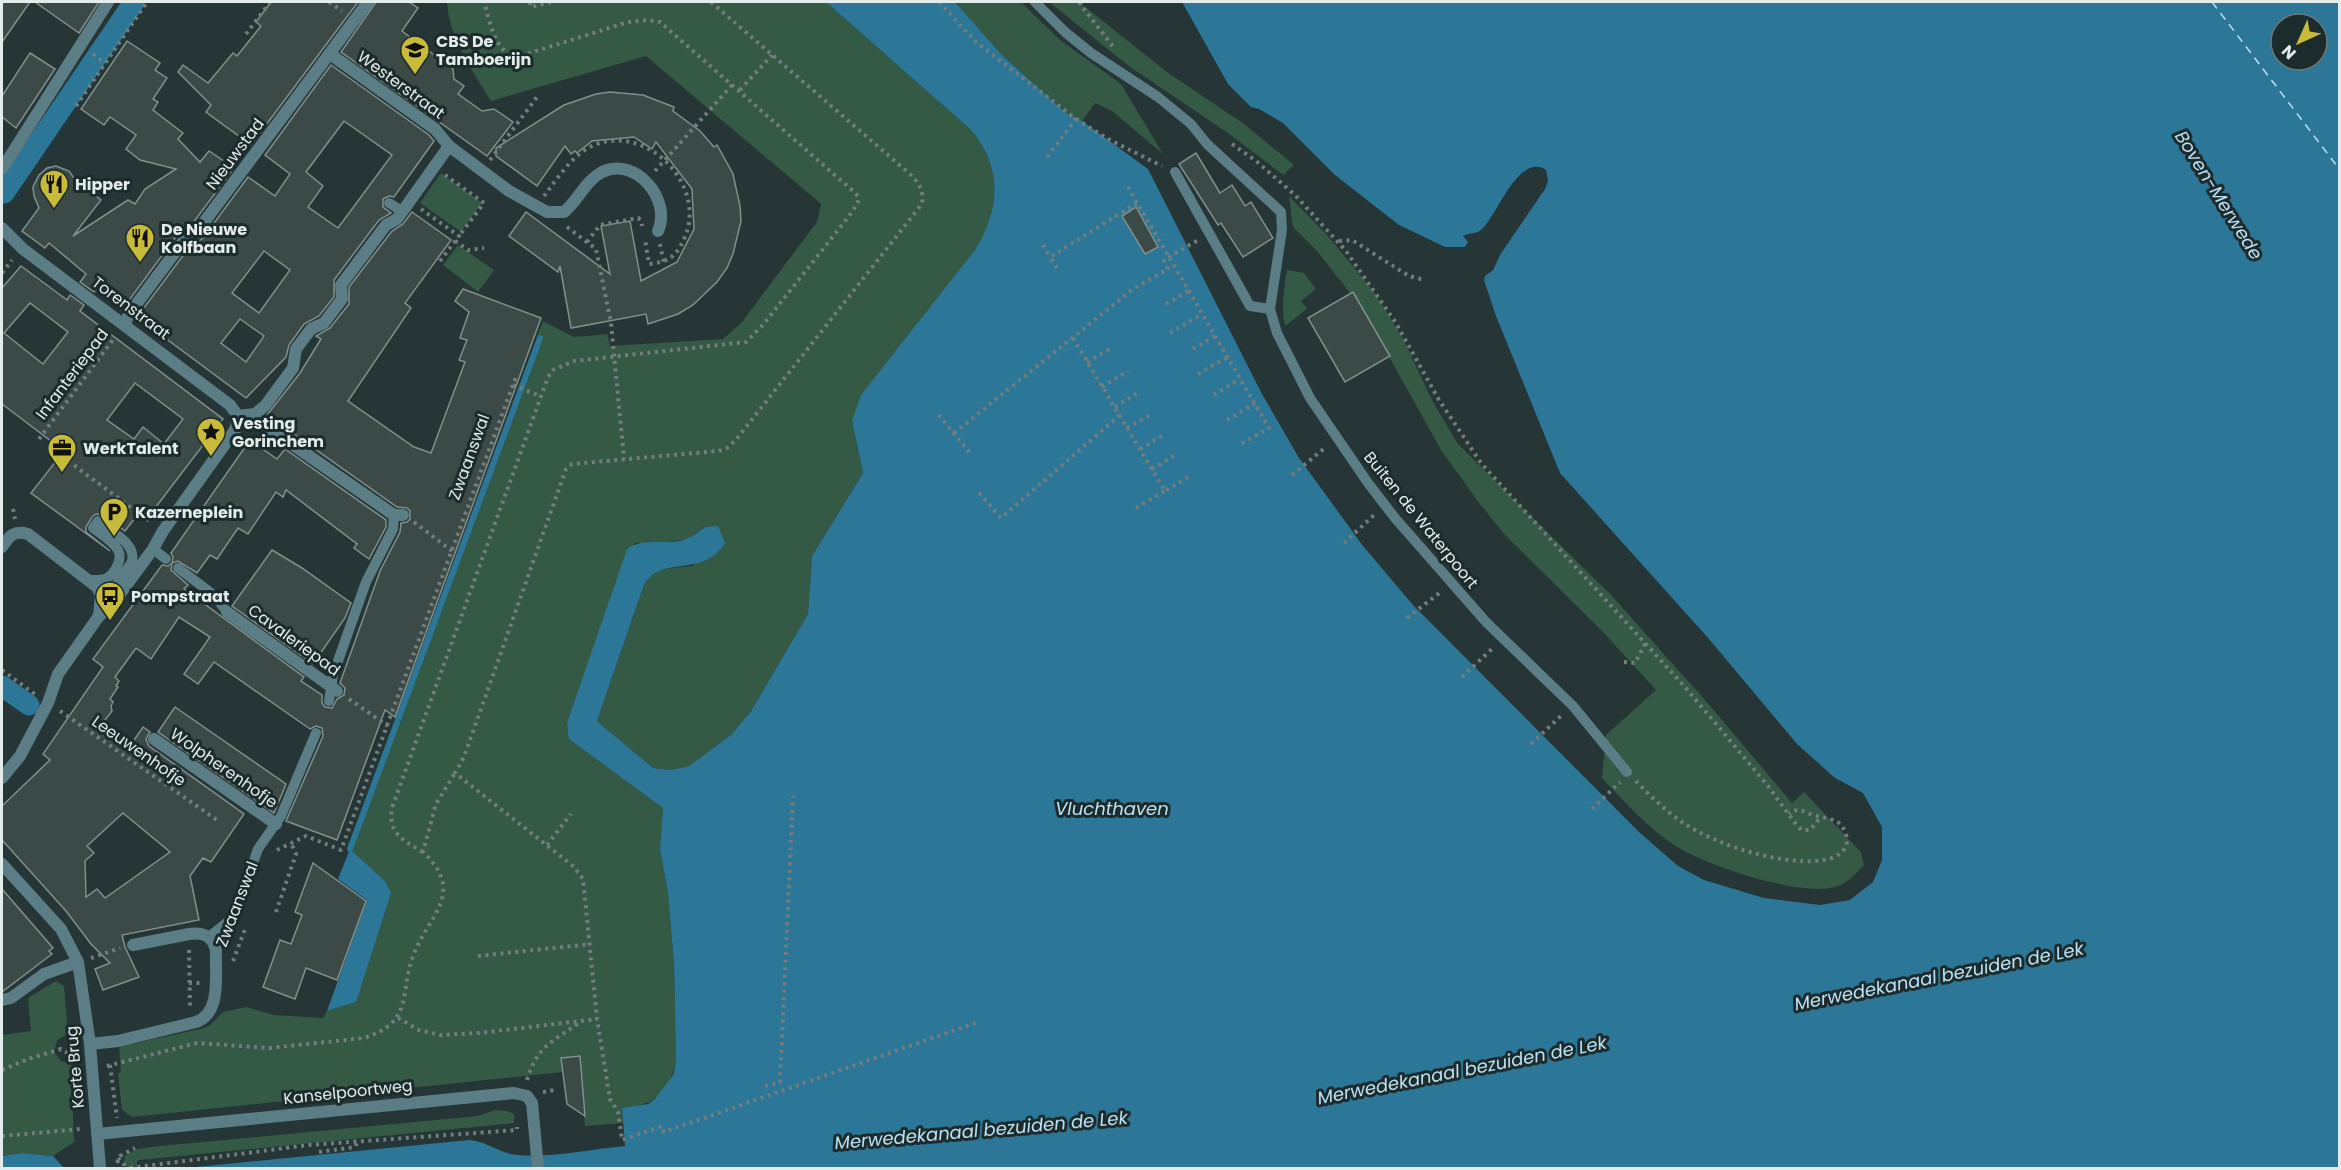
<svg xmlns="http://www.w3.org/2000/svg" width="2341" height="1170" viewBox="0 0 2341 1170" font-family="Poppins,sans-serif">
<style>
.green{fill:#345944}
.water{fill:#2c7698;fill-rule:evenodd}
.lines{fill:none;stroke-linecap:round;stroke-linejoin:round}
.stream{stroke:#2c7698;stroke-width:6}
.canal{stroke:#2c7698;stroke-width:21}
.ferry{stroke:#bce1f5;stroke-width:1.5;stroke-dasharray:8 6;stroke-linecap:butt}
.building{fill:#3b4a46;stroke:#80908c;stroke-width:1.5;fill-rule:evenodd}
.path{stroke:#717e7d;stroke-width:4;stroke-dasharray:3 4.5;stroke-linecap:butt}
.lane{stroke:#5b7d85;stroke-width:10}
.street{stroke:#5b7d85;stroke-width:12}
.labels{text-anchor:middle;dominant-baseline:central;stroke-width:6;stroke-linejoin:round;paint-order:stroke}
.poi-label{font-size:16px;font-weight:bold;fill:#e2eceb;stroke:#1c2b2b;text-anchor:start}
.street-label{font-size:16px;fill:#e2eceb;stroke:#1c2b2b}
.water-label{font-size:18px;font-style:italic;fill:#bce1f5;stroke:#1c2b2b}
</style>
<rect width="100%" height="100%" fill="#263535"/>
<g class="green">
<path d="M447,2H826L971,130C1003,168 1000,209 975,250L852,421L863,473L812,556L808,614L751,711L732,734L689,766L671,770L653,768L597,721L644,585C655,566 672,568 693,566L704,527L688,539L660,543H635L567,723L638,789L663,808L660,849L668,894L674,964L676,1062C667,1095 655,1105 622,1108L623,1123L585,1126L579,1056L562,1058L563,1072L132,1117L122,1110L118,1073L121,1072L119,1045L136,1043L204,1028L210,1025L223,1012L246,1007L274,1015L323,1018L327,1011L356,1002L385,881L350,849L373,792L541,338L537,336L543,321L574,337L607,334L610,346L723,339L742,322L817,222L821,204L646,56L491,101C473,72 449,37 447,2Z"/>
<path d="M955,2H1021L1060,40L1121,84L1163,154L1112,111L1095,103L1082,121L1065,112L1002,55Z"/>
<path d="M1049,2H1079L1167,72L1244,124L1294,165L1283,175L1228,133L1130,67Z"/>
<path d="M441,173L482,203L461,232L420,203Z"/>
<path d="M1289,196L1328,236L1374,292L1402,337L1434,404L1458,444L1611,595L1706,701L1792,803L1804,792L1861,852L1864,865C1856,874 1847,884 1835,887C1800,897 1708,866 1677,847C1649,829 1625,803 1602,778L1606,735L1656,690L1603,632L1506,536L1479,503L1441,450L1383,346L1350,293L1317,251L1293,227Z"/>
<path d="M458,245L494,270L478,292L443,265Z"/>
<path d="M1287,270L1304,273L1316,289L1301,301L1307,309L1285,326C1281,306 1284,290 1287,270Z"/>
<path d="M56,981L64,986L68,1034L57,1040L54,1052L61,1061L71,1063L74,1142L53,1156L22,1153L2,1156V1035L31,1031L28,998Z"/>
<path d="M495,1110L507,1111L514,1114V1123L139,1160L137,1161V1166L127,1167L124,1162L125,1156L134,1150L150,1147L478,1116Z"/>
</g>
<g class="water">
<path d="M826,2H955L1002,55L1065,112L1082,121L1148,169L1262,394L1299,458L1363,546L1413,605L1639,832L1678,866L1704,880L1764,898L1820,905L1850,900L1873,882L1882,860V827L1863,793L1835,778L1797,744L1709,639L1560,473L1496,316L1484,280L1485,276L1493,270L1500,255L1545,189L1548,181L1546,170C1519,151 1496,218 1481,230C1477,234 1468,233 1463,236L1468,242L1465,247H1445L1399,225L1335,175L1283,123L1259,109L1251,107L1228,84L1182,2H2339V1168H186L469,1140C487,1141 500,1154 518,1155C553,1158 591,1149 625,1146L622,1108L648,1104L655,1099L673,1075L676,1062L674,964L668,894L660,849L663,808L569,739L567,723L627,549C644,536 669,547 688,538C704,531 696,527 718,526L725,543C702,579 662,554 644,585L597,721L653,768L671,770L689,766L732,734L751,711L808,614L812,556L863,473L852,421L861,395L975,250C1000,209 1003,168 971,130ZM2281,24H2317V60H2281Z"/>
<path d="M350,849L385,881L391,893L356,1002L327,1011L367,900L338,879Z"/>
<path d="M22,1153L53,1156L64,1168H2V1156Z"/>
</g>
<g class="lines">
<path class="stream" d="M350,849L540,338"/>
<g class="canal">
<path d="M4,193L134,2"/>
<path d="M2,686L29,705"/>
</g>
<path class="ferry" d="M2212,2L2340,170"/>
</g>
<g class="building">
<path d="M2,2H30L2,42Z"/>
<path d="M35,2H99L79,33Z"/>
<path d="M271,2H358L251,145L206,112L211,105L178,72L183,65L208,83L233,53L237,56L261,26L256,22Z"/>
<path d="M376,2H409L418,8L402,31L453,69L454,79L464,86L458,94L482,111L494,109L513,122L487,156L341,52Z"/>
<path d="M127,41L160,63L155,70L167,78L153,99L158,102L153,110L183,133L178,139L200,162L209,151L234,168L190,227L175,238L124,307L97,288L94,292L80,282L86,274L49,243L45,248L22,231L39,208L34,196L33,187L39,175L47,168L56,166L69,171L76,181L101,200L73,236L128,200L135,204L145,189L176,169L140,160L126,149L136,135L110,117L104,125L81,109Z"/>
<path d="M30,53L55,69L16,128L2,117V96Z"/>
<path d="M331,65L429,135L434,141L394,197L389,196L383,199V207L391,213L379,220L334,280V297L319,316L304,324L289,345L286,357L246,398L137,317L188,249L203,238L248,177L275,196L290,174L265,155ZM344,121L392,155L338,228L308,207L323,186L306,172ZM264,251L290,270L259,313L232,293ZM240,319L264,336L246,362L221,343Z"/>
<path d="M610,92L643,95L674,107L673,111L700,131L714,147L717,145L733,174L740,206L741,221L733,254L727,268L717,282L693,305L678,314L648,324L646,314L571,328L560,266L558,272L509,236L526,212L610,274L601,226L630,221L641,281L677,262L694,229L692,189L656,142L652,149L634,137L592,141L577,153L575,151L571,154L565,146L537,186L496,156V148L564,105L596,94Z"/>
<path d="M1196,153L1220,193L1232,185L1245,206L1251,202L1273,238L1243,257L1221,223L1218,225L1179,164Z"/>
<path d="M1136,207L1158,247L1145,254L1122,216Z"/>
<path d="M412,212L451,240L405,303L411,308L348,401L414,447L431,453L465,362L459,360L467,340L460,338L469,312L455,301L463,289L541,318L395,717L385,710L337,840L286,821L323,736L322,728L316,726L310,729L214,662L198,684L184,674L210,637L179,617L151,659L136,648L115,677L119,681L116,686L118,687L110,699L113,702L111,706L112,711L101,725L130,746L143,727L150,732L146,739L149,746L244,814L211,862L203,858L190,876L199,920L122,935L125,947L139,977L103,990L95,969L110,963L91,944L66,911L2,840V806L50,760L43,754L103,667L93,659L162,565L168,566L172,563L173,557L171,553L250,440L277,459L285,449L386,520V527L369,559L354,548L357,544L286,490L283,497L276,492L248,534L238,528L217,559L210,555L197,573L178,561L172,563L171,570L188,585L184,589L304,677L301,681L322,695V703L325,707L332,708L337,699L344,695L345,688L340,683L380,571L400,532L401,523L407,522L410,519V511L407,508L397,507L267,415L300,373L321,339L316,336L330,328L349,304V287L392,231L403,224ZM123,813L170,852L105,898L97,889L86,897L85,861L94,853L87,846Z"/>
<path d="M21,266L67,300L70,295L84,305L80,311L223,419L149,516L141,510L125,531L102,515L96,514L92,517L86,527V532L110,551L31,493L64,451L2,404V288ZM30,303L68,332L43,364L4,333ZM135,383L183,419L164,444L143,427L134,439L107,420Z"/>
<path d="M1353,292L1390,356L1345,382L1308,318Z"/>
<path d="M272,550L302,568L351,603L345,618L313,664L232,606Z"/>
<path d="M175,707L286,784L274,813L158,732Z"/>
<path d="M313,863L366,901L337,980L306,968L295,999L263,987L280,940L291,944L302,915L295,912Z"/>
<path d="M2,889L53,948L49,951L52,954L2,992Z"/>
<path d="M580,1056L585,1116L567,1104L561,1058Z"/>
</g>
<g class="lines">
<g class="path">
<path d="M329,2L342,11"/>
<path d="M530,2L531,7L551,2"/>
<path d="M711,2L911,175C920,185 924,191 922,204L735,441L727,448L718,451L572,464L566,469L464,757L455,773L573,866L583,879L597,1019L610,1099L618,1112L622,1140L662,1126L664,1132L978,1022"/>
<path d="M939,2L976,42L1076,119L1047,157"/>
<path d="M1081,2L1080,4L1115,49"/>
<path d="M246,34L270,2"/>
<path d="M93,54L105,63"/>
<path d="M740,90L772,55"/>
<path d="M76,106L147,2"/>
<path d="M1076,119L1108,139L1162,166"/>
<path d="M1232,144L1255,160L1295,195L1346,251L1396,323L1439,400L1481,463L1685,687L1768,786L1798,827L1802,830H1810L1821,817"/>
<path d="M490,160L537,97"/>
<path d="M655,171L733,84"/>
<path d="M445,175L484,203L459,236"/>
<path d="M1128,187L1269,428L1241,444"/>
<path d="M544,196C558,178 571,156 592,146C646,121 709,186 684,239C676,257 668,262 649,264L645,239"/>
<path d="M421,209L459,236L440,261"/>
<path d="M567,227L596,249L611,323L624,459"/>
<path d="M455,241L468,250L484,248"/>
<path d="M1339,241L1352,240L1409,276L1424,280"/>
<path d="M587,242L600,225L638,218L641,220L642,226"/>
<path d="M660,244L664,263"/>
<path d="M1043,245L1050,257"/>
<path d="M1057,268L1050,257L1137,203"/>
<path d="M2,273L12,260"/>
<path d="M1166,304L1188,291"/>
<path d="M1170,333L1202,314"/>
<path d="M1073,338L1165,491L1188,477"/>
<path d="M1193,349L1215,336"/>
<path d="M1087,362L1113,347"/>
<path d="M1198,374L1228,357"/>
<path d="M513,385L540,396"/>
<path d="M1102,387L1128,371"/>
<path d="M1214,395L1240,379"/>
<path d="M1115,407L1138,393"/>
<path d="M939,415L970,453"/>
<path d="M1227,420L1255,404"/>
<path d="M1127,428L1150,415"/>
<path d="M954,433L1133,289L1168,269L1164,260L1198,240"/>
<path d="M39,439L115,337"/>
<path d="M1140,449L1162,436"/>
<path d="M56,452L152,523"/>
<path d="M1152,469L1174,456"/>
<path d="M1292,475L1326,447"/>
<path d="M979,493L1001,518L1120,415"/>
<path d="M1136,508L1165,491"/>
<path d="M13,509L15,519"/>
<path d="M414,522L452,551"/>
<path d="M1344,543L1374,515"/>
<path d="M1407,618L1442,591"/>
<path d="M1624,662L1635,663L1646,642"/>
<path d="M2,670L36,695"/>
<path d="M1462,677L1494,647"/>
<path d="M349,699L388,726"/>
<path d="M60,711L217,820"/>
<path d="M1531,744L1563,714"/>
<path d="M1636,781C1651,797 1669,814 1688,826C1720,845 1764,859 1801,861C1816,862 1845,861 1847,841C1847,835 1844,828 1840,824C1832,817 1819,818 1810,814C1801,810 1797,808 1789,814"/>
<path d="M1592,809L1620,782"/>
<path d="M547,845L571,814"/>
<path d="M277,850L306,836L341,850L517,374"/>
<path d="M423,852C402,840 386,832 393,805L548,377L553,370L574,361L746,342L763,325L853,211L858,202V196L853,191L660,22L648,20L628,22L514,58C494,48 490,22 484,2"/>
<path d="M276,912L296,854L291,843"/>
<path d="M189,950L190,1008"/>
<path d="M478,956L591,944"/>
<path d="M91,958L120,948"/>
<path d="M233,961L245,929"/>
<path d="M189,983H201"/>
<path d="M398,1018L419,1030L440,1035L479,1033L597,1019"/>
<path d="M110,1065L117,1118"/>
<path d="M107,1066L197,1043L269,1048L364,1038C416,1021 398,993 414,954C428,916 467,893 423,852L436,804L455,773"/>
<path d="M2,1070L28,1059L61,1049L76,1058"/>
<path d="M527,1080C537,1046 552,1042 579,1023"/>
<path d="M765,1086L780,1082L793,796"/>
<path d="M543,1092L554,1090"/>
<path d="M2,1136L80,1129"/>
<path d="M319,1152L355,1147L358,1141"/>
<path d="M118,1158L124,1164V1168"/>
<path d="M117,1163L120,1156L135,1148"/>
<path d="M130,1168L309,1145L517,1130V1127"/>
</g>
<g class="lane">
<path d="M1035,2L1065,32L1091,53L1158,97L1191,124L1207,144L1281,212L1282,230L1270,309L1277,333L1310,398L1368,483L1395,518L1486,622L1573,706L1627,772"/>
<path d="M1175,172L1250,306L1270,309"/>
<path d="M389,203L402,211"/>
<path d="M153,549L166,559"/>
<path d="M178,568L215,596L227,612"/>
<path d="M88,580C94,580 101,581 107,578C115,573 123,559 118,550C113,541 101,534 93,528L98,521C111,532 137,543 132,562L108,596L101,611"/>
<path d="M329,701L333,675L366,582L393,529L394,515"/>
<path d="M209,937L234,917L258,849L281,816L316,733"/>
</g>
<g class="street">
<path d="M330,54L435,129L449,146L509,191L547,212H564C578,201 585,181 602,172C636,156 672,200 658,231"/>
<path d="M2,169L108,2"/>
<path d="M2,228L23,249L230,405L238,416"/>
<path d="M125,324L129,314L182,243L196,233L368,2"/>
<path d="M255,414L266,426L394,515H403"/>
<path d="M238,416L255,414L265,406L293,368L296,349L311,329L324,323L342,299L341,285L386,225L397,219L449,146"/>
<path d="M2,547C9,536 14,530 28,534L97,587L101,595L99,616"/>
<path d="M227,612L337,691"/>
<path d="M154,739L276,824"/>
<path d="M2,778L20,756L48,703L58,674L99,616L114,602L153,549L163,531L235,430L238,416"/>
<path d="M2,864L61,929L78,962L90,1044L100,1168"/>
<path d="M2,1000L11,998L44,974L78,962"/>
<path d="M90,1044L118,1041L196,1022C222,1013 215,974 216,951C213,936 204,932 189,934L133,945"/>
<path d="M97,1134L514,1093L527,1096L532,1103L538,1168"/>
</g>
</g>
<defs>
<g id="school-pin" transform="scale(1.5)"><path d="M0 17L-7.5 6A9.5 9.5 0 1 1 7.5 6Z" fill="#c9bb3a" stroke="#1c2b2b"/><path d="M0-5L7-2L0 1L-7-2ZM-4 1L0 2.5L4 1V4Q0 6-4 4Z" fill="#111"/></g>
<g id="restaurant-pin" transform="scale(1.5)"><path d="M0 17L-7.5 6A9.5 9.5 0 1 1 7.5 6Z" fill="#c9bb3a" stroke="#1c2b2b"/><path d="M-5-6h1v4h1v-4h1v4h1v-4h1v5L-1.5 .5V6h-2V.5L-5-1ZM5-6V6H3V1.5H1.5Q1.5-4 5-6Z" fill="#111"/></g>
<g id="sight-pin" transform="scale(1.5)"><path d="M0 17L-7.5 6A9.5 9.5 0 1 1 7.5 6Z" fill="#c9bb3a" stroke="#1c2b2b"/><path d="M0-6L1.8-2.2L6-1.7L2.9 1.2L3.7 5.4L0 3.3L-3.7 5.4L-2.9 1.2L-6-1.7L-1.8-2.2Z" fill="#111"/></g>
<g id="office-pin" transform="scale(1.5)"><path d="M0 17L-7.5 6A9.5 9.5 0 1 1 7.5 6Z" fill="#c9bb3a" stroke="#1c2b2b"/><path d="M-6-3h4V-5.5h4V-3h4V5H-6ZM-1-4.5V-3h2v-1.5ZM-6 0V1H6V0Z" fill="#111"/></g>
<g id="parking-pin" transform="scale(1.5)"><path d="M0 17L-7.5 6A9.5 9.5 0 1 1 7.5 6Z" fill="#c9bb3a" stroke="#1c2b2b"/><path d="M-3.5-5.5H1a3.5 3.5 0 0 1 0 7H-1V5.5H-3.5ZM-1-3.4V-.6H.8a1.4 1.4 0 0 0 0-2.8Z" fill="#111"/></g>
<g id="bus-pin" transform="scale(1.5)"><path d="M0 17L-7.5 6A9.5 9.5 0 1 1 7.5 6Z" fill="#c9bb3a" stroke="#1c2b2b"/><path d="M-5-6H5V4H4V6H2V4H-2V6H-4V4H-5ZM-3.5-4V0h7V-4ZM-3.5 1.2v1.5H-2V1.2ZM2 1.2v1.5H3.5V1.2Z" fill="#111"/></g>
</defs>
<g fill-rule="evenodd">
<use href="#school-pin" x="415" y="50"/>
<use href="#restaurant-pin" x="54" y="184"/>
<use href="#restaurant-pin" x="140" y="238"/>
<use href="#sight-pin" x="211" y="432"/>
<use href="#office-pin" x="62" y="448"/>
<use href="#parking-pin" x="114" y="512"/>
<use href="#bus-pin" x="110" y="596"/>
</g>
<g class="labels">
<g class="poi-label">
<text x="436" y="41">CBS De<tspan x="436" dy="18">Tamboerijn</tspan></text>
<text x="75" y="184">Hipper</text>
<text x="161" y="229">De Nieuwe<tspan x="161" dy="18">Kolfbaan</tspan></text>
<text x="232" y="423">Vesting<tspan x="232" dy="18">Gorinchem</tspan></text>
<text x="83" y="448">WerkTalent</text>
<text x="135" y="512">Kazerneplein</text>
<text x="131" y="596">Pompstraat</text>
</g>
<g class="street-label">
<text transform="translate(401 85) rotate(36)">Westerstraat</text>
<text transform="translate(235 154) rotate(-53)">Nieuwstad</text>
<text transform="translate(131 308) rotate(37)">Torenstraat</text>
<text transform="translate(72 374) rotate(-53)">Infanteriepad</text>
<text transform="translate(469 457) rotate(-70)">Zwaanswal</text>
<text transform="translate(1421 520) rotate(51)">Buiten de Waterpoort</text>
<text transform="translate(294 640) rotate(36)">Cavaleriepad</text>
<text transform="translate(139 751) rotate(35)">Leeuwenhofje</text>
<text transform="translate(224 768) rotate(35)">Wolpherenhofje</text>
<text transform="translate(237 904) rotate(-69)">Zwaanswal</text>
<text transform="translate(75 1067) rotate(-95)">Korte Brug</text>
<text transform="translate(348 1092) rotate(-6)">Kanselpoortweg</text>
</g>
<g class="water-label">
<text transform="translate(2219 195) rotate(58)">Boven-Merwede</text>
<text x="1112" y="808">Vluchthaven</text>
<text transform="translate(1939 976) rotate(-11)">Merwedekanaal bezuiden de Lek</text>
<text transform="translate(1462 1070) rotate(-11)">Merwedekanaal bezuiden de Lek</text>
<text transform="translate(981 1130) rotate(-5)">Merwedekanaal bezuiden de Lek</text>
</g>
</g>
<rect width="2341" height="1170" fill="none" stroke="#e2eceb" stroke-width="6"/>
<g transform="translate(2299 42) rotate(225)"><circle r="28" fill="#1c2b2b" stroke="#6b7878" stroke-width="1.5"/>
<path d="M0-4.5L10 22L0 15L-10 22Z" fill="#c9bb3a"/>
<text y="-9" font-size="16" font-weight="bold" text-anchor="middle" fill="#e2eceb">N</text>
</g>
</svg>
